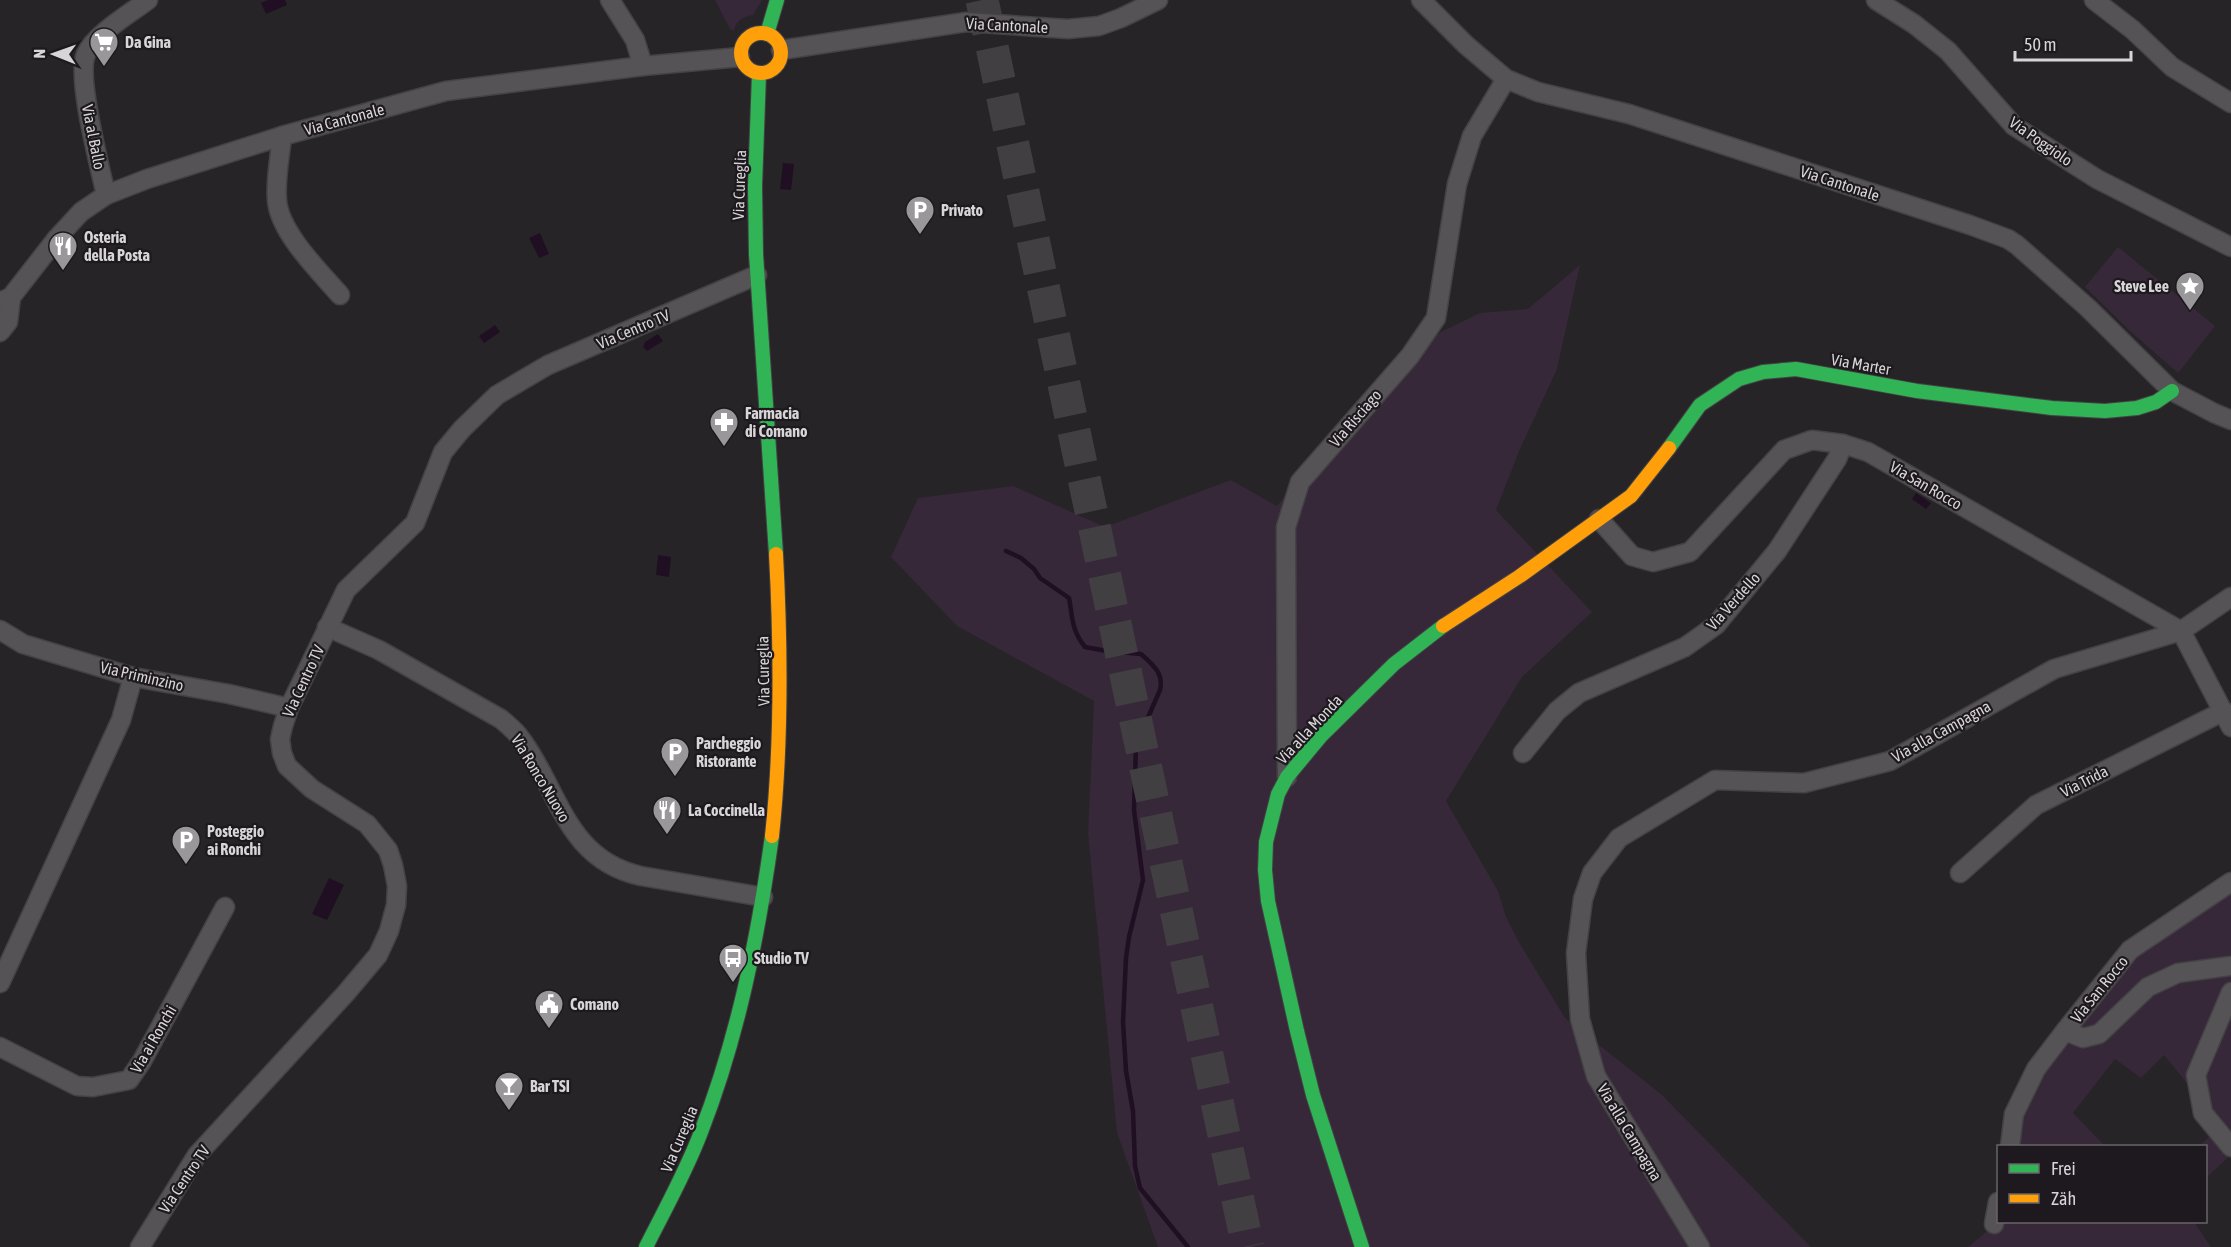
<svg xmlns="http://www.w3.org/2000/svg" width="2231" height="1247" viewBox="0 0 2231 1247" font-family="'Asap Condensed',sans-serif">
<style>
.green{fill:#362739}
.water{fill:#200f23}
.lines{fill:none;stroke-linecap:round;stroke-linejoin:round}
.stream{stroke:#200f23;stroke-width:4.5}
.highway-tunnel{stroke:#413f42;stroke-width:33;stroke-dasharray:33 16;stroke-linecap:butt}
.street-casing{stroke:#434244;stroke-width:21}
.fast-casing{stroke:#434244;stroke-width:16}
.slow-casing{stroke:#434244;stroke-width:16}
.street{stroke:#555355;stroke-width:18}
.fast{stroke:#30b455;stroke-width:14}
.slow{stroke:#ff9f0a;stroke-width:14}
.labels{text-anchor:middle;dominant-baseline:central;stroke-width:4.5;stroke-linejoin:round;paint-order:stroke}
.street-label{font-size:16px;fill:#d8d5d8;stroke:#1d191e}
.poi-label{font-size:16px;font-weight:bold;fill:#d8d5d8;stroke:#1d191e;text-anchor:start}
</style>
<rect width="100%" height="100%" fill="#262427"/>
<g class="green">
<path d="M715,0H762L753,15C742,18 737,19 734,31L730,29Z"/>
<path d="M2118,247L2215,326L2178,373L2130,331L2085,287Z"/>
<path d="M1580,265L1557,369L1520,449L1496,510L1592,612L1522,677L1446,801L1498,891L1506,917L1520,944L1565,1018L1661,1094L1811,1247H1158L1117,1133L1088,833L1094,701L957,626L891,557L918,498L1013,486L1105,527L1231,480L1277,506L1335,432L1398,359L1441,332L1480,313L1528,309Z"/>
<path d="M2231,882V1155L2206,1178V1146H2199L2217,1130L2199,1098L2164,1055L2141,1078L2115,1059L2073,1113L2105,1146H2010L2014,1114L2130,950Z"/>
<path d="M1998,1222H2194L2211,1247H1968Z"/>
</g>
<g class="water">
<path d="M268,0H285L287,5L266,14L261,3Z"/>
<path d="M783,163L794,164L791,190L780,189Z"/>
<path d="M540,233L549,254L539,258L529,238Z"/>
<path d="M495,325L500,332L484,343L479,336Z"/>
<path d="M658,334L663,341L647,351L643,347L645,342Z"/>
<path d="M1916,493L1931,503L1926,509L1912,499Z"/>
<path d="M658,555L671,557L669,577L656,575Z"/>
<path d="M329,878L344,885L327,920L312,914Z"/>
</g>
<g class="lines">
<path class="stream" d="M1006,551L1021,558L1034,569L1040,578L1069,598C1073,619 1071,629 1085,647L1107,651L1141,654C1153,665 1164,673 1160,690L1136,745L1134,810L1143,880L1129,937L1126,958L1123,1022L1126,1071L1133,1111L1135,1166L1140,1188L1188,1247"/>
<path class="highway-tunnel" d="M982,0L1248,1247"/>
<g class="street-casing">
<g id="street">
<path d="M610,0L635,40L643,66"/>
<path d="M1421,0L1466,45L1506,79L1538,92L1629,114L1970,225L2008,239L2017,245L2088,308L2172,391L2214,413L2231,420"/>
<path d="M1876,0L1914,24L1948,51L2014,126L2097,179L2231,247"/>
<path d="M2094,0L2133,30L2172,67L2231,103"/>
<path d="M781,50L966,22L1068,29L1099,26L1121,18L1158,0"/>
<path d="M282,136C280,157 275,180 277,200C279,232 320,272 340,295"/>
<path d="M106,195C100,167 76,77 86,54C95,34 131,13 148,0"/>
<path d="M0,302L11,297L57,238L81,212L106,195L147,179L282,136L446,91L643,66L740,57"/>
<path d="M0,332L8,322L11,297"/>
<path d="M1599,519L1632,556L1653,562L1690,552L1784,450L1812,440L1843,444L1868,452L2181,631L2231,727"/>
<path d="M327,627L379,650L501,719C507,724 513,729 518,735C559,787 564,859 641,876L763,897"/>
<path d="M0,630L23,644L133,677L229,694L289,708"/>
<path d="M1523,753L1557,711L1579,693L1685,647L1716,625L1777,551L1837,459L1843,444"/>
<path d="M1287,777L1286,527L1300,482L1410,356L1436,318L1457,184L1472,136L1506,79"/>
<path d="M1960,873L2036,805L2224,711"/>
<path d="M2231,882L2130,950L2065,1031L2083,1038L2099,1034L2148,987L2178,973L2231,966"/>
<path d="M0,983L121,720L133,677"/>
<path d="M2231,992L2196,1075L2203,1113L2231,1147"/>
<path d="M0,1047L77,1086L93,1087L129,1080L142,1061L225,907"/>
<path d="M2010,1146L2014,1114L2036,1069L2065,1031"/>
<path d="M1994,1224L1998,1202"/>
<path d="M140,1247L197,1155L346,993L378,955L389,931L396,905L397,886L393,865L388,850L367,824L312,789L287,766L282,753L280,739L283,726L289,708L346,590L415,523L443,452L462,429L497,395L548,365L757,275"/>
<path d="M1700,1247L1596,1076L1580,1019L1576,953L1583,899L1592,873L1619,838L1715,780L1804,783L1890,761L2054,669L2181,631L2231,597"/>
</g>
</g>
<g class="fast-casing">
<g id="fast">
<path d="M767,34L777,0"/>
<path d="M759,74L755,186L756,254L776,554"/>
<path d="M1669,448L1700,405L1739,379L1763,372L1796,369L1917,391L2052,408L2105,411L2137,408L2156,402L2172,391"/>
<path d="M646,1247C665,1209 686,1172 701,1132C738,1037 758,937 772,836"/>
<path d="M1362,1247L1313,1095L1297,1031L1268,901L1265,870L1266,842L1278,794L1287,777L1321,736L1394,664L1443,626"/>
</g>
</g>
<g class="slow-casing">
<g id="slow">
<circle cx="761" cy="53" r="20"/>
<path d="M1443,626L1520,576L1631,496L1669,448"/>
<path d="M772,836C782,742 781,648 776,554"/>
</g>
</g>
<use href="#street" class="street"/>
<use href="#fast" class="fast"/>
<use href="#slow" class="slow"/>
</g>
<defs>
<g id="supermarket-pin" transform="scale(1.5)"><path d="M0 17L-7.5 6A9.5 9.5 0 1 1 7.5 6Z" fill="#9a979a" stroke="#1d191e"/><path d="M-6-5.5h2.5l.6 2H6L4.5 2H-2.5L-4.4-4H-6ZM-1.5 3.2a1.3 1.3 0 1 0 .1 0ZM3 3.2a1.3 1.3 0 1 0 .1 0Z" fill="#fff"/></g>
<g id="parking-pin" transform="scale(1.5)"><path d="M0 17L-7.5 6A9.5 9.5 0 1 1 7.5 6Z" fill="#9a979a" stroke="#1d191e"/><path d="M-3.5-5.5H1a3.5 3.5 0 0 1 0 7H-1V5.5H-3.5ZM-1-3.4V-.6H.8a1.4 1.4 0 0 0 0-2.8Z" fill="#fff"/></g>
<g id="restaurant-pin" transform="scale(1.5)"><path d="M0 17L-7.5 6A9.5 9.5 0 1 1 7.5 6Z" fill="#9a979a" stroke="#1d191e"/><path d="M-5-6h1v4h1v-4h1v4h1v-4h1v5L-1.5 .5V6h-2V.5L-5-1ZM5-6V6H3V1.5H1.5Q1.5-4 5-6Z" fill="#fff"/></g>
<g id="sight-pin" transform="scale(1.5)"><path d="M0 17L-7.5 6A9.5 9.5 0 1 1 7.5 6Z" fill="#9a979a" stroke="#1d191e"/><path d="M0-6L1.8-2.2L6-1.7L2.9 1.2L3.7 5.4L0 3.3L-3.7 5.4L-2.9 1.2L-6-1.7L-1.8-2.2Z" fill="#fff"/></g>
<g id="pharmacy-pin" transform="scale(1.5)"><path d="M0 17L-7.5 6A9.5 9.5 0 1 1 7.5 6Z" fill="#9a979a" stroke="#1d191e"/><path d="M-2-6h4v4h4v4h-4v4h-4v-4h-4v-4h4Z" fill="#fff"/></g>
<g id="bus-pin" transform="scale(1.5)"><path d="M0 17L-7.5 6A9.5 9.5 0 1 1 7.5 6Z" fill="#9a979a" stroke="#1d191e"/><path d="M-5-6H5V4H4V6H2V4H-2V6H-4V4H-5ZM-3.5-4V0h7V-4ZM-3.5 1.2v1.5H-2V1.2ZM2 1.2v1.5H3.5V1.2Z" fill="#fff"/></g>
<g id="civic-pin" transform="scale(1.5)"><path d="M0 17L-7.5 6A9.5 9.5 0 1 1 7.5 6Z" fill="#9a979a" stroke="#1d191e"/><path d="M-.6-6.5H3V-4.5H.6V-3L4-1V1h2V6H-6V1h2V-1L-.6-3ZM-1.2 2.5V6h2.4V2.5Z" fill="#fff"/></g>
<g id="bar-pin" transform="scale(1.5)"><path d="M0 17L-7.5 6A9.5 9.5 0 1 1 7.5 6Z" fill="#9a979a" stroke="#1d191e"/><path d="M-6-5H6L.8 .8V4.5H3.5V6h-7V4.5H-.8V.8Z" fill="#fff"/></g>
</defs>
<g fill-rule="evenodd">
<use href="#supermarket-pin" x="104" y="42"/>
<use href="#parking-pin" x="920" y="210"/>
<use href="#restaurant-pin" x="63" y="246"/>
<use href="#sight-pin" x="2190" y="286"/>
<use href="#pharmacy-pin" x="724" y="422"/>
<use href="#parking-pin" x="675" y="752"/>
<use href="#restaurant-pin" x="667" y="810"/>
<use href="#parking-pin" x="186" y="840"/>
<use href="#bus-pin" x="733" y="958"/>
<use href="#civic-pin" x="549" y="1004"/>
<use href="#bar-pin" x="509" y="1086"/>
</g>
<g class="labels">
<g class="street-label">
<text transform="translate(1007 25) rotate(3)">Via Cantonale</text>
<text transform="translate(344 119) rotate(-15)">Via Cantonale</text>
<text transform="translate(94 137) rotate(79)">Via al Ballo</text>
<text transform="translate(2041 141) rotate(35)">Via Poggiolo</text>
<text transform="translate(1840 183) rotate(18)">Via Cantonale</text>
<text transform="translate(739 185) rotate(-88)">Via Cureglia</text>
<text transform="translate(633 329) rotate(-23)">Via Centro TV</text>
<text transform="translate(1861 364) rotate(10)">Via Marter</text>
<text transform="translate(1355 418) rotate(-49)">Via Risciago</text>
<text transform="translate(1926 485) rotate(30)">Via San Rocco</text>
<text transform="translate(1733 601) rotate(-48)">Via Verdello</text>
<text transform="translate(763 671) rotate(-91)">Via Cureglia</text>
<text transform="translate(142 676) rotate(13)">Via Priminzino</text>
<text transform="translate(303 681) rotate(-65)">Via Centro TV</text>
<text transform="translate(1309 729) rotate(-47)">Via alla Monda</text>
<text transform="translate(1941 731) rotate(-29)">Via alla Campagna</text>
<text transform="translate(541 778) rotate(59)">Via Ronco Nuovo</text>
<text transform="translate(2084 781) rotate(-27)">Via Trida</text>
<text transform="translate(2099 989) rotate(-51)">Via San Rocco</text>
<text transform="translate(153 1039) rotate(-60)">Via ai Ronchi</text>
<text transform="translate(1630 1132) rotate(59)">Via alla Campagna</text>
<text transform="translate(679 1139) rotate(-67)">Via Cureglia</text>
<text transform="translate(184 1179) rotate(-56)">Via Centro TV</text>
</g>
<g class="poi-label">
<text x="125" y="42">Da Gina</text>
<text x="941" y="210">Privato</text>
<text x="84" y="237">Osteria<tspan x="84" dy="18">della Posta</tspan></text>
<text x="2169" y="286" text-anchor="end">Steve Lee</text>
<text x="745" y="413">Farmacia<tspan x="745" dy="18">di Comano</tspan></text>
<text x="696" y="743">Parcheggio<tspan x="696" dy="18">Ristorante</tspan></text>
<text x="688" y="810">La Coccinella</text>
<text x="207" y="831">Posteggio<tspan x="207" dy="18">ai Ronchi</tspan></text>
<text x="754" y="958">Studio TV</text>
<text x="570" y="1004">Comano</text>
<text x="530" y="1086">Bar TSI</text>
</g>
</g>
<rect x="1997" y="1145" width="210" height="78" fill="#1d191e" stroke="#686468" stroke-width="1.5"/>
<rect x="2009" y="1164" width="30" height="9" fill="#30b455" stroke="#686468" stroke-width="1.5"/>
<text x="2051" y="1175" font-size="18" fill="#d8d5d8">Frei</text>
<rect x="2009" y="1194" width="30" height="9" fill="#ff9f0a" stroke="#686468" stroke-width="1.5"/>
<text x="2051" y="1205" font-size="18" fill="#d8d5d8">Zäh</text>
<g transform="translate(54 54) rotate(271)" stroke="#1d191e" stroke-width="4.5" paint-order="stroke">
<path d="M0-4.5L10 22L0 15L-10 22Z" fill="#d8d5d8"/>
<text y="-9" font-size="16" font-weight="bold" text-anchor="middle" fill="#d8d5d8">N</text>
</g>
<path d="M2015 51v9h116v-9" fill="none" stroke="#d8d5d8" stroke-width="3"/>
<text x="2024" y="51" font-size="18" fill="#d8d5d8" stroke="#1d191e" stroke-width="4.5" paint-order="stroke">50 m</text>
</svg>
